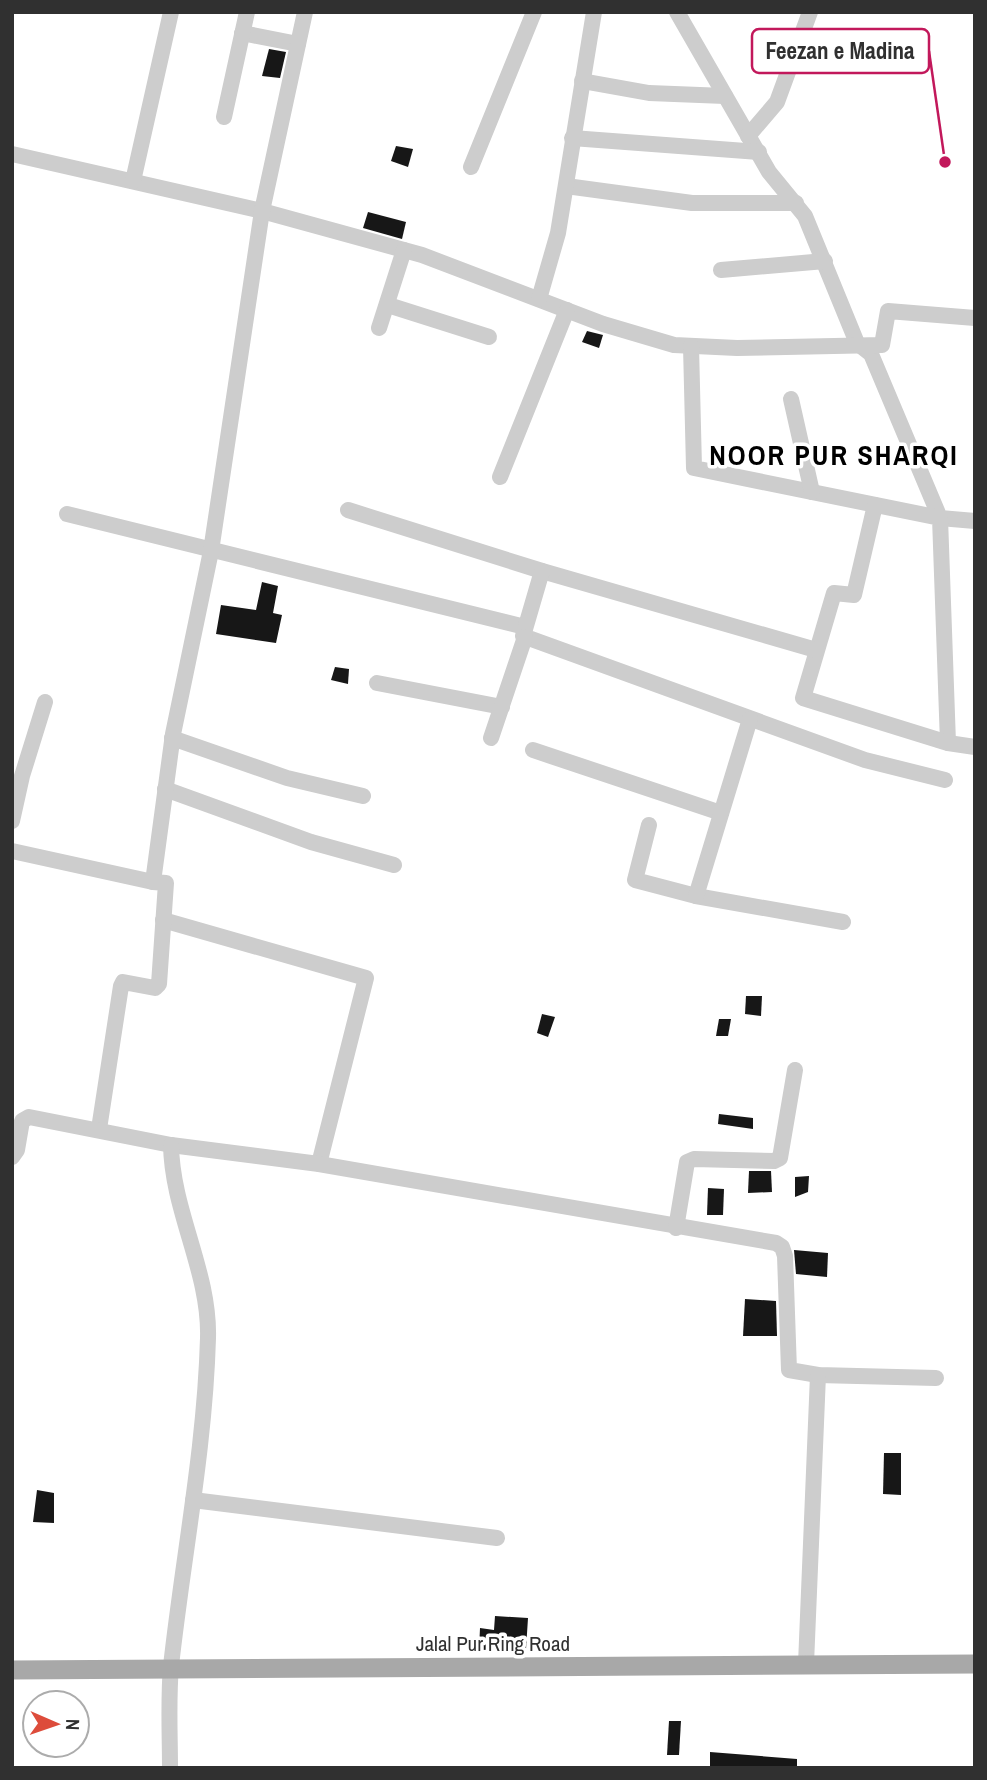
<svg xmlns="http://www.w3.org/2000/svg" width="987" height="1780" viewBox="0 0 987 1780" font-family="'Archivo Narrow',sans-serif">
<style>
.building{fill:#171717}
.lines{fill:none;stroke-linecap:round;stroke-linejoin:round}
.minor{stroke:#cdcdcd;stroke-width:16}
.major{stroke:#a8a8a8;stroke-width:19}
.labels{text-anchor:middle;dominant-baseline:central;stroke-width:7;stroke-linejoin:round;paint-order:stroke}
.street-label{font-size:21px;fill:#303030;stroke:#fff}
.district-label{font-size:28px;font-weight:bold;letter-spacing:2px;fill:#000;stroke:#fff}
.leader{fill:none;stroke:#c2185b;stroke-width:2.5}
.callout-dot{fill:#c2185b;stroke:#fff;stroke-width:2.5}
.callout{fill:#fff;stroke:#c2185b;stroke-width:2.5}
.callout-label{font-size:23px;text-anchor:middle;font-weight:bold;fill:#303030}
</style>
<rect width="100%" height="100%" fill="#fff"/>
<g class="building">
<path d="M269,49L286,52L280,78L262,76Z"/>
<path d="M396,146L413,149L408,167L391,161Z"/>
<path d="M368,212L406,222L402,239L363,228Z"/>
<path d="M587,331L603,335L599,348L582,342Z"/>
<path d="M262,582L278,586L273,613L282,615L276,643L216,634L221,605L256,610Z"/>
<path d="M335,667L349,669L348,684L331,680Z"/>
<path d="M746,996H762L761,1016L745,1014Z"/>
<path d="M542,1014L555,1017L548,1037L537,1033Z"/>
<path d="M719,1019H731L728,1036H716Z"/>
<path d="M719,1114L753,1118V1129L718,1124Z"/>
<path d="M749,1171H771L772,1192L748,1193Z"/>
<path d="M809,1176L808,1192L795,1197V1177Z"/>
<path d="M708,1188L724,1189L723,1215H707Z"/>
<path d="M794,1250L828,1253L827,1277L796,1274Z"/>
<path d="M745,1299L776,1301L777,1336H743Z"/>
<path d="M884,1453H901V1495L883,1494Z"/>
<path d="M37,1490L54,1493V1523L33,1522Z"/>
<path d="M495,1616L528,1618L526,1649L479,1650L480,1628L494,1630Z"/>
<path d="M669,1721H681L679,1755H667Z"/>
<path d="M710,1752L797,1759V1768H710Z"/>
</g>
<g class="lines">
<g class="minor">
<path d="M677,12L769,172L805,216L857,343L871,354L940,518L975,521"/>
<path d="M242,33L298,44"/>
<path d="M582,81L649,93L725,96"/>
<path d="M224,117L247,12"/>
<path d="M748,136L777,102L810,12"/>
<path d="M572,138L759,152"/>
<path d="M12,154L262,211L422,255L603,324L674,345L737,348L882,345L888,311L975,318"/>
<path d="M471,167L534,12"/>
<path d="M133,181L171,12"/>
<path d="M566,186L692,203H796"/>
<path d="M721,270L825,261"/>
<path d="M539,299L558,233L594,12"/>
<path d="M388,305L489,337"/>
<path d="M379,328L404,250"/>
<path d="M691,346L694,468L940,518L948,743"/>
<path d="M791,399L812,492"/>
<path d="M500,477L567,310"/>
<path d="M875,505L854,595L834,593L803,698L948,743L975,747"/>
<path d="M348,510L542,571L816,650"/>
<path d="M67,514L525,627"/>
<path d="M542,571L523,636L865,760L945,780"/>
<path d="M377,683L502,707"/>
<path d="M172,738L287,778L363,796"/>
<path d="M491,738L525,637"/>
<path d="M533,750L721,813"/>
<path d="M165,789L311,842L394,865"/>
<path d="M12,821L22,776L45,702"/>
<path d="M649,825L635,880L696,896L843,922"/>
<path d="M12,851L153,882"/>
<path d="M696,896L750,719"/>
<path d="M163,920L366,978L319,1164"/>
<path d="M99,1129L121,986L123,982L155,988L159,984L166,883L153,882L173,734L211,551L262,211L305,12"/>
<path d="M12,1157L17,1150L22,1121L29,1117L171,1145L319,1164L776,1243L782,1247L785,1256L789,1370L818,1375L936,1378"/>
<path d="M676,1228L687,1162L694,1159L774,1161L780,1158L795,1070"/>
<path d="M193,1500L497,1538"/>
<path d="M806,1664L818,1375"/>
<path d="M170,1768C170,1734 168,1700 171,1666C183,1557 205,1448 208,1338C210,1272 172,1211 171,1145"/>
</g>
<path class="major" d="M12,1670L975,1664"/>
</g>
<g class="labels">
<g class="street-label">
<text x="493" y="1643">Jalal Pur Ring Road</text>
</g>
<g class="district-label">
<text x="834" y="455">NOOR PUR SHARQI</text>
</g>
</g>
<path class="leader" d="M945 162L929 51"/>
<circle class="callout-dot" cx="945" cy="162" r="7"/>
<rect class="callout" x="752" y="29" width="177" height="44" rx="7"/>
<g class="callout-label">
<text x="840" y="59">Feezan e Madina</text>
</g>
<rect width="987" height="1780" fill="none" stroke="#303030" stroke-width="28"/>
<g transform="translate(56 1724) rotate(92)"><circle r="33" fill="#ffffff" stroke="#acacac" stroke-width="2"/>
<path d="M0-5L12 26L0 18L-12 26Z" fill="#dd4c3b"/>
<text y="-10" font-size="19" font-weight="bold" text-anchor="middle" fill="#303030">N</text>
</g>
</svg>
